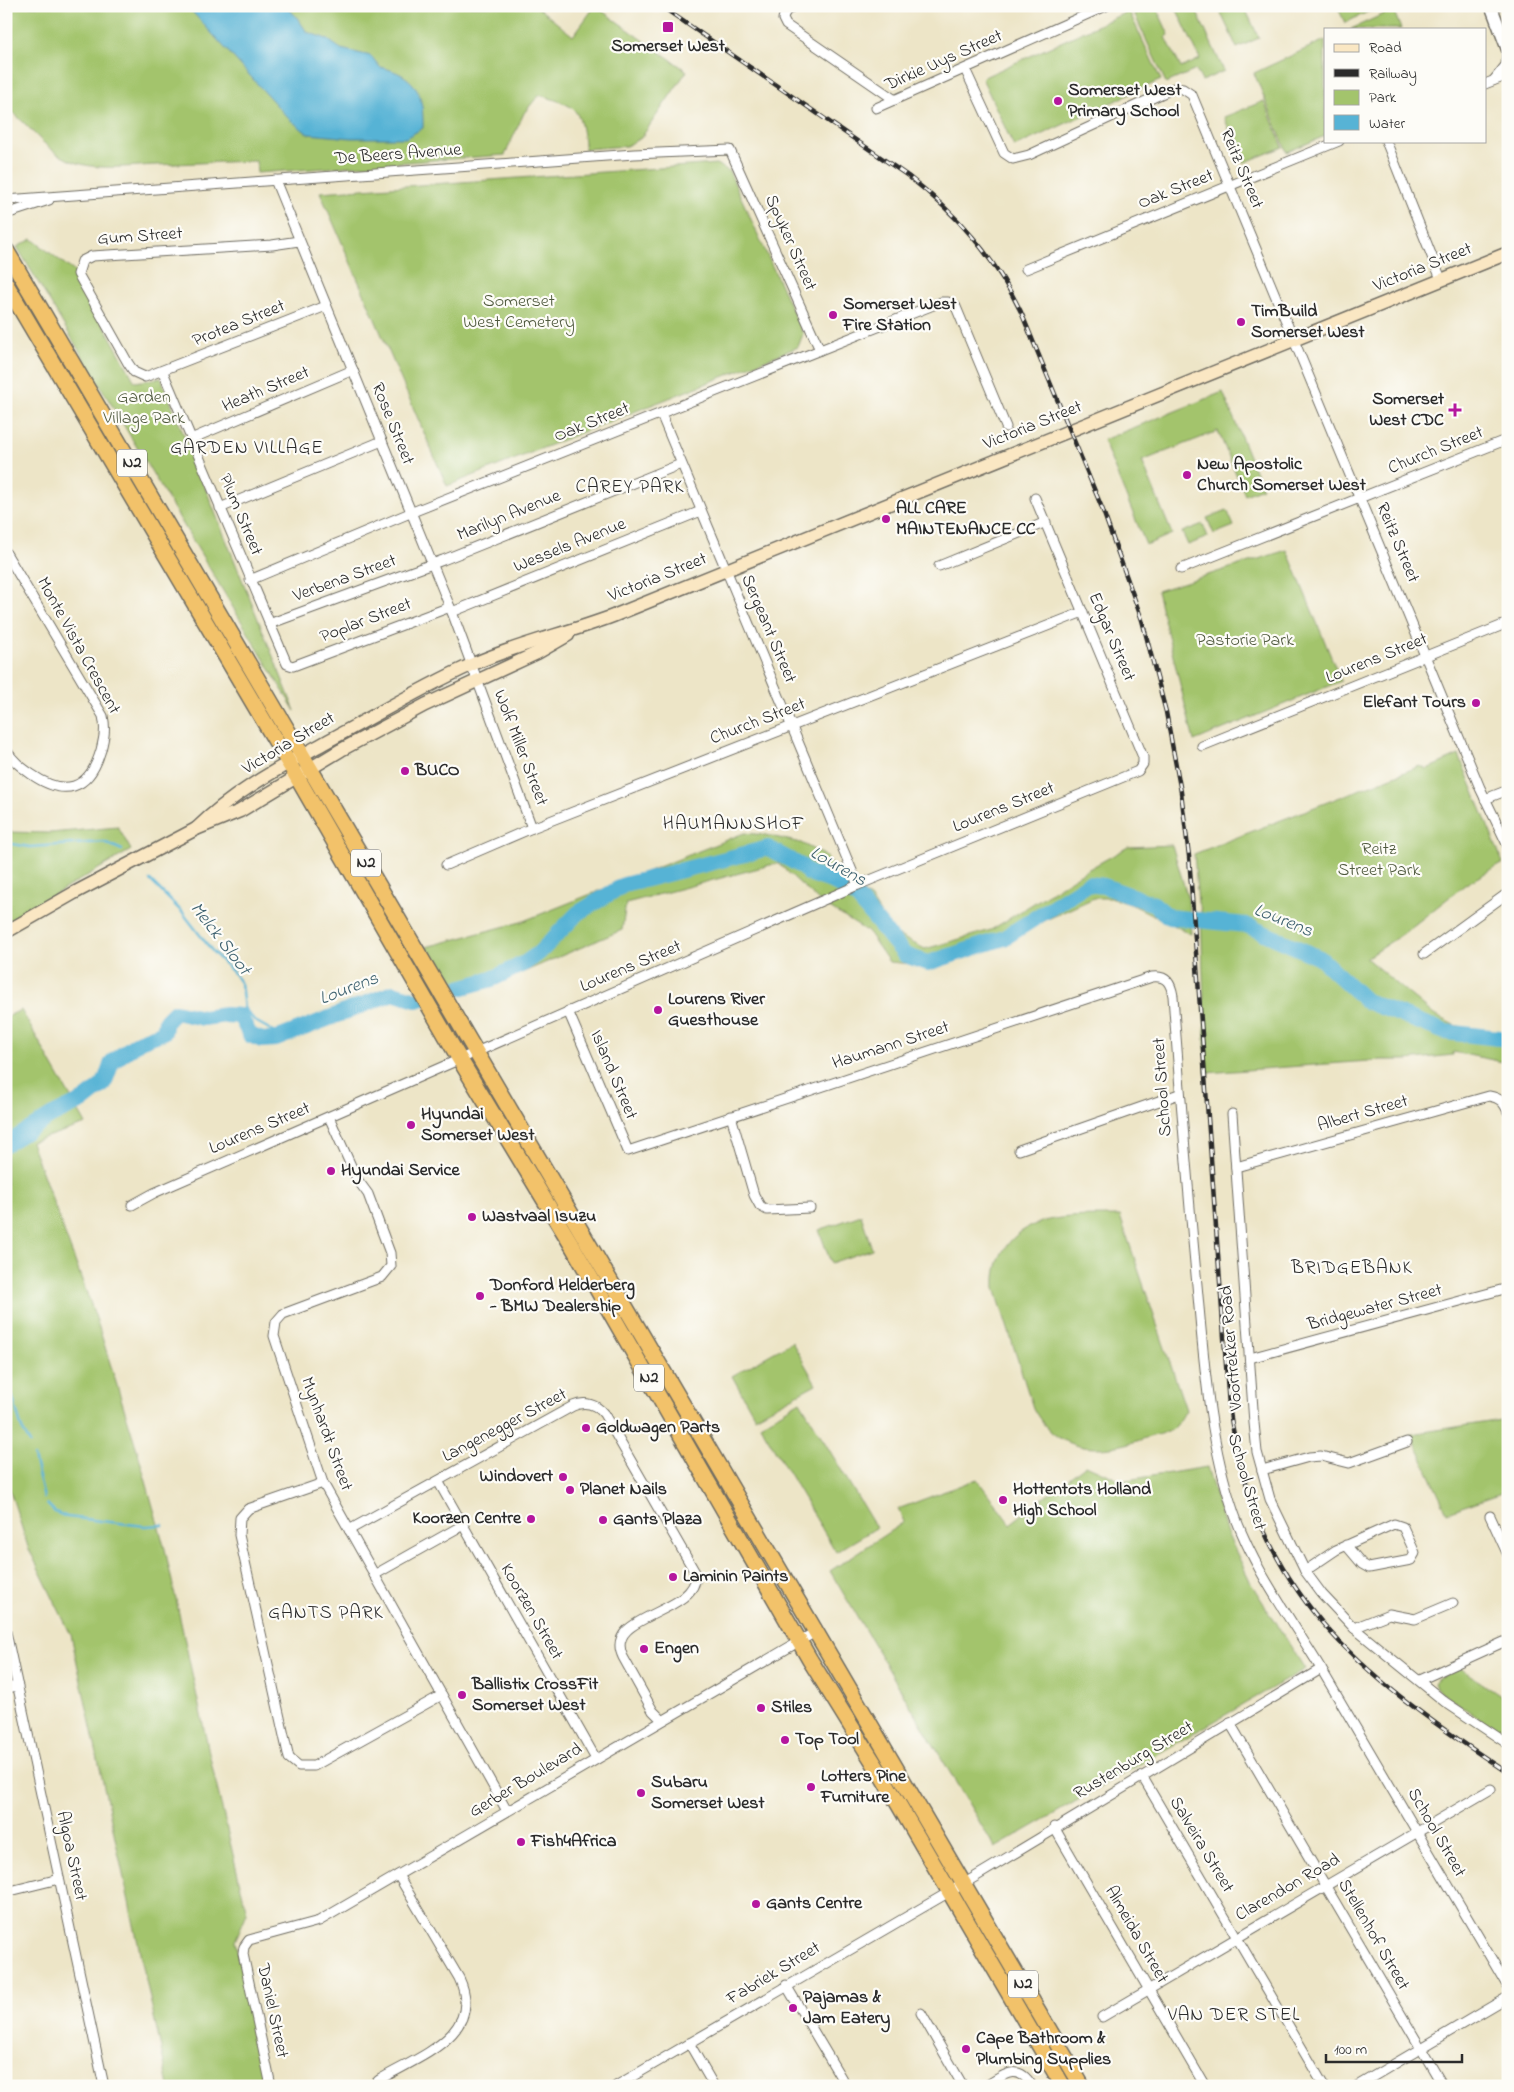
<svg xmlns="http://www.w3.org/2000/svg" width="1514" height="2092" viewBox="0 0 1514 2092" font-family="'Indie Flower',sans-serif">
<style>
.green{fill:#a3c46c;stroke:#67784c}
.water{fill:#57b3d5;stroke:#416f80}
.lines{fill:none;stroke-linecap:round;stroke-linejoin:round}
.stream{stroke:#57b3d5;stroke-width:2.5}
.river{stroke:#57b3d5;stroke-width:16}
.minor-casing{stroke:#6f6c62;stroke-width:11}
.tertiary-casing{stroke:#6f6c62;stroke-width:14}
.secondary-casing{stroke:#6f6c62;stroke-width:15}
.trunk-casing{stroke:#6f6c62;stroke-width:18}
.minor{stroke:#fff;stroke-width:9}
.tertiary{stroke:#fff;stroke-width:11}
.secondary{stroke:#fae7c3;stroke-width:12}
.trunk{stroke:#f2c26a;stroke-width:15}
.rail-casing{stroke:#2b2b2b;stroke-width:4.5}
.rail{stroke:#fdfcf7;stroke-width:2.5;stroke-dasharray:8;stroke-linecap:butt}
.poi-dot{fill:#b5179e;stroke:#fdfcf7;stroke-width:2}
.labels{text-anchor:middle;dominant-baseline:central;stroke-width:4.5;stroke-linejoin:round;paint-order:stroke}
.shield{fill:#fdfcf7;stroke:#6a6a68;stroke-width:1}
.shield-label{font-size:16px;font-weight:bold;fill:#2b2b2b}
.poi-label{font-size:18px;font-weight:bold;fill:#2b2b2b;stroke:#fdfcf7;text-anchor:start}
.street-label{font-size:18px;fill:#2b2b2b;stroke:#fdfcf7}
.park-label{font-size:18px;fill:#4f593e;stroke:#fdfcf7}
.neighbourhood-label{font-size:19px;letter-spacing:1px;fill:#2b2b2b;stroke:#fdfcf7}
.water-label{font-size:19px;font-style:italic;fill:#3d616f;stroke:#fdfcf7}
</style>
<rect width="100%" height="100%" fill="#fdfcf7"/>
<filter id="ink" filterUnits="userSpaceOnUse"><feTurbulence type="fractalNoise" baseFrequency=".02" numOctaves="2"/><feDisplacementMap in="SourceGraphic" scale="10" xChannelSelector="R" yChannelSelector="G"/><feConvolveMatrix kernelMatrix="1 2 1 2 8 2 1 2 1" color-interpolation-filters="sRGB"/></filter>
<filter id="wash" filterUnits="userSpaceOnUse"><feTurbulence type="fractalNoise" baseFrequency=".0096" numOctaves="4" result="noise"/><feDisplacementMap in="SourceGraphic" scale="20" xChannelSelector="R" yChannelSelector="G"/><feGaussianBlur stdDeviation="1.12" result="paint"/><feColorMatrix in="noise" values="0 0 0 0 0 0 0 0 0 0 0 0 0 0 0 0 0 1.4 0 .05"/><feComposite in="paint" operator="in"/></filter>
<g filter="url(#wash)">
<rect width="100%" height="100%" fill="#ede5c7"/>
<g class="green">
<path d="M6,6H536L573,36L595,6L687,71L641,138L626,146L585,149C579,108 580,107 539,95L524,113L505,155L257,173L256,161C223,162 190,163 157,165C128,166 94,172 67,159C42,148 28,122 6,108Z"/>
<path d="M1138,6H1168L1158,11L1169,35L1166,37L1181,68L1200,59L1175,6H1194L1224,71L1202,81L1196,70L1166,83L1132,9Z"/>
<path d="M1225,6H1244L1259,38L1237,48L1219,9Z"/>
<path d="M1337,6H1380L1345,23Z"/>
<path d="M1129,11L1161,80L1014,147L982,78Z"/>
<path d="M1386,13L1395,14L1401,29H1351Z"/>
<path d="M1325,40V136L1287,152L1254,73Z"/>
<path d="M1264,101L1283,147L1243,163L1224,117Z"/>
<path d="M716,164L729,171L803,334L798,347L447,486L320,192Z"/>
<path d="M32,239L75,272L135,382L161,378L295,711L17,247Z"/>
<path d="M1223,392L1262,488L1245,495L1218,431L1142,461L1172,534L1146,545L1103,440Z"/>
<path d="M1227,510L1234,526L1214,534L1207,518Z"/>
<path d="M1203,524L1208,537L1188,545L1182,532Z"/>
<path d="M1287,550L1341,681L1194,741L1157,591Z"/>
<path d="M1459,755L1503,863L1466,884L1404,933L1366,958L1434,1015L1454,1025L1508,1036V1063L1453,1052V1055L1407,1060H1382L1206,1073L1201,909L1198,903L1194,854L1420,766L1427,769Z"/>
<path d="M118,827L131,850L6,923V832L50,833Z"/>
<path d="M744,833L766,835L801,843L824,855L844,879L871,899L893,933L925,949L991,930L1080,874L1128,847L1172,845L1188,899L1191,934L1133,905L1111,898H1094L1050,918L998,946L935,966L889,962L868,932L820,902L778,863L626,903L622,930L486,988L483,985L455,996L426,947L521,922Z"/>
<path d="M21,1010L86,1124L31,1142L96,1318L138,1453L165,1549L214,1775L247,1913L235,1941L266,2086H169L71,1635L28,1547L6,1478V1017Z"/>
<path d="M861,1215L872,1249L831,1263L819,1230Z"/>
<path d="M1120,1216L1186,1410C1183,1415 1178,1425 1173,1429C1164,1434 1150,1436 1140,1440C1097,1454 1057,1453 1033,1408L995,1288C994,1274 997,1260 1005,1248C1030,1211 1081,1217 1120,1216Z"/>
<path d="M792,1342L816,1384L755,1417L732,1376Z"/>
<path d="M800,1401L876,1528L836,1552L760,1425Z"/>
<path d="M1508,1419V1491L1447,1512L1411,1434Z"/>
<path d="M1086,1465L1121,1481L1207,1467L1226,1531L1252,1585L1305,1669L995,1848L830,1571L904,1522L898,1509L977,1479L1010,1524Z"/>
<path d="M1460,1668L1508,1701V1739L1436,1688L1434,1683L1438,1678Z"/>
</g>
<path class="water" d="M187,6H282C296,12 299,21 307,32L327,39L341,49L371,56L380,67C416,75 424,93 423,128L406,138H351L308,134L288,118Z"/>
<g class="lines">
<g class="stream">
<path d="M6,843L30,847L104,842L122,850"/>
<path d="M150,880L183,913L213,952L233,972L241,984L244,1008L255,1021L282,1036"/>
<path d="M6,1375L22,1429L30,1443"/>
<path d="M34,1457L44,1498"/>
<path d="M47,1504L55,1512L67,1517L145,1526L163,1525"/>
</g>
<path class="river" d="M6,1144L51,1116L84,1100L104,1084L112,1062L140,1041L164,1032L166,1021L175,1012L203,1018L226,1015L240,1016L250,1035L262,1040L276,1039L393,993L416,1000L492,979L525,963L539,953L578,913L624,885L768,848L803,867L808,873L831,881L855,895L905,955L928,963L1004,938L1088,884L1104,886L1154,904L1169,917L1246,925L1320,958L1366,1001L1445,1032L1508,1039"/>
</g>
</g>
<g filter="url(#ink)">
<g class="lines">
<g class="minor-casing">
<g id="minor">
<path d="M793,6L785,12L783,19L786,25L895,100"/>
<path d="M965,69L1004,153L1013,159L1029,155L1174,88L1183,89L1192,95L1480,788L1508,846"/>
<path d="M1494,80L1506,65L1507,50"/>
<path d="M1485,84L1508,75"/>
<path d="M876,108L1106,6"/>
<path d="M1386,141L1441,279"/>
<path d="M275,180L452,612L532,828"/>
<path d="M6,200L634,154L730,150L820,350"/>
<path d="M6,214L49,200"/>
<path d="M299,241L272,245L92,256L82,261L78,274L128,363L134,372L145,377L326,306"/>
<path d="M1026,269L1339,141"/>
<path d="M163,372L287,664L293,666L450,607"/>
<path d="M661,414L858,885"/>
<path d="M191,439L353,370"/>
<path d="M220,508L382,441"/>
<path d="M6,553L103,716C106,729 104,738 101,750C89,791 64,797 31,774C21,767 13,761 6,750"/>
<path d="M939,566L1046,522"/>
<path d="M1181,569L1508,439"/>
<path d="M250,580L410,513L941,302H948L956,307L1006,427"/>
<path d="M452,612L701,511"/>
<path d="M269,624L443,560L681,464"/>
<path d="M1202,746L1508,623"/>
<path d="M1485,799L1508,790"/>
<path d="M446,865L532,828L1083,612"/>
<path d="M1424,954L1508,893"/>
<path d="M568,1011L628,1151L1152,977C1167,975 1171,984 1173,996C1180,1093 1188,1189 1197,1285C1204,1361 1209,1441 1234,1513C1254,1571 1292,1620 1323,1672C1385,1777 1446,1882 1508,1987"/>
<path d="M1232,1114L1254,1423L1257,1452L1270,1499L1305,1571L1322,1594L1354,1628L1387,1655L1445,1702L1508,1744"/>
<path d="M731,1116L754,1195L760,1206L767,1210L810,1208"/>
<path d="M329,1117L357,1179L368,1194L390,1253L391,1266L382,1277L283,1314L276,1322L274,1336L323,1483L507,1811"/>
<path d="M1019,1150L1179,1094"/>
<path d="M1236,1167L1489,1096C1500,1098 1504,1102 1508,1112"/>
<path d="M132,1205L154,1193L858,885L1138,771L1143,764V757L1035,498"/>
<path d="M1250,1358L1508,1288"/>
<path d="M1262,1470L1309,1457L1321,1456L1349,1463L1407,1442"/>
<path d="M438,1481L596,1759"/>
<path d="M323,1483L248,1509L240,1518L239,1535L289,1758L299,1766H314L442,1695"/>
<path d="M1490,1516L1508,1555"/>
<path d="M349,1530L573,1406C585,1401 596,1404 604,1414L696,1574C697,1615 602,1614 623,1657L653,1711L662,1720"/>
<path d="M1305,1571L1336,1550L1394,1524L1403,1527L1415,1553L1411,1560L1369,1568L1362,1564L1346,1545"/>
<path d="M374,1575L463,1525"/>
<path d="M1354,1628L1389,1614L1415,1619L1453,1603"/>
<path d="M6,1632L104,2086"/>
<path d="M1420,1680L1508,1640"/>
<path d="M6,1688L18,1686"/>
<path d="M1230,1723L1443,2086"/>
<path d="M1142,1776L1324,2086"/>
<path d="M1054,1827L1205,2086"/>
<path d="M6,1892L59,1879"/>
<path d="M786,1985L846,2086"/>
<path d="M921,2013L963,2086"/>
<path d="M1102,2017L1491,1789"/>
<path d="M689,2043L714,2086"/>
<path d="M271,2086L243,1954L244,1947L249,1940L319,1921L817,1631"/>
<path d="M373,2086L379,2080C417,2057 486,2035 459,1978L398,1875"/>
<path d="M616,2086L975,1877L1321,1669"/>
<path d="M986,2086C1004,2075 1018,2062 1032,2086"/>
<path d="M1357,2086L1508,1997"/>
</g>
</g>
<g class="tertiary-casing">
<path id="tertiary" d="M1491,6L1508,51"/>
</g>
<g class="secondary-casing">
<g id="secondary">
<path d="M196,829C232,793 279,768 324,743C373,717 420,688 471,665C517,644 566,634 613,616L1508,253"/>
<path d="M6,932L74,893L196,829L240,811L341,750L425,705L537,653L568,635"/>
</g>
</g>
<g class="trunk-casing">
<g id="trunk">
<path d="M6,250L1082,2086"/>
<path d="M6,284L297,777L459,1058L573,1247L810,1660L882,1776L1063,2086"/>
</g>
</g>
<use href="#minor" class="minor"/>
<use href="#tertiary" class="tertiary"/>
<use href="#secondary" class="secondary"/>
<use href="#trunk" class="trunk"/>
<g class="rail-casing">
<path id="rail" d="M661,6L908,176C957,214 994,256 1021,312L1102,508L1142,620L1166,712L1181,792L1189,856L1229,1406C1257,1595 1357,1673 1508,1773"/>
</g>
<use href="#rail" class="rail"/>
</g>
</g>
<g class="poi-dot">
<rect x="662" y="21" width="12" height="12" rx="2.5"/>
<circle cx="1058" cy="101" r="5"/>
<circle cx="833" cy="315" r="5"/>
<circle cx="1241" cy="322" r="5"/>
<path d="M1452.5 402.5h5v5h5v5h-5v5h-5v-5h-5v-5h5z"/>
<circle cx="1187" cy="475" r="5"/>
<circle cx="886" cy="519" r="5"/>
<circle cx="1476" cy="703" r="5"/>
<circle cx="405" cy="771" r="5"/>
<circle cx="658" cy="1010" r="5"/>
<circle cx="411" cy="1125" r="5"/>
<circle cx="331" cy="1171" r="5"/>
<circle cx="472" cy="1217" r="5"/>
<circle cx="480" cy="1296" r="5"/>
<circle cx="586" cy="1428" r="5"/>
<circle cx="563" cy="1477" r="5"/>
<circle cx="570" cy="1490" r="5"/>
<circle cx="1003" cy="1500" r="5"/>
<circle cx="531" cy="1519" r="5"/>
<circle cx="603" cy="1520" r="5"/>
<circle cx="673" cy="1577" r="5"/>
<circle cx="644" cy="1649" r="5"/>
<circle cx="462" cy="1695" r="5"/>
<circle cx="761" cy="1708" r="5"/>
<circle cx="785" cy="1740" r="5"/>
<circle cx="811" cy="1787" r="5"/>
<circle cx="641" cy="1793" r="5"/>
<circle cx="521" cy="1842" r="5"/>
<circle cx="756" cy="1904" r="5"/>
<circle cx="793" cy="2008" r="5"/>
<circle cx="966" cy="2049" r="5"/>
</g>
<g class="labels">
<g class="shield">
<rect x="117" y="449.5" width="30" height="27" rx="4"/>
<rect x="351" y="849.5" width="30" height="27" rx="4"/>
<rect x="634" y="1364.5" width="30" height="27" rx="4"/>
<rect x="1008" y="1970.5" width="30" height="27" rx="4"/>
</g>
<g class="shield-label">
<text x="132" y="463">N2</text>
<text x="366" y="863">N2</text>
<text x="649" y="1378">N2</text>
<text x="1023" y="1984">N2</text>
</g>
<g class="poi-label">
<text x="668" y="47" text-anchor="middle">Somerset West</text>
<text x="1068" y="91">Somerset West<tspan x="1068" dy="21">Primary School</tspan></text>
<text x="843" y="305">Somerset West<tspan x="843" dy="21">Fire Station</tspan></text>
<text x="1251" y="312">TimBuild<tspan x="1251" dy="21">Somerset West</tspan></text>
<text x="1444" y="400" text-anchor="end">Somerset<tspan x="1444" dy="21">West CDC</tspan></text>
<text x="1197" y="465">New Apostolic<tspan x="1197" dy="21">Church Somerset West</tspan></text>
<text x="896" y="509">ALL CARE<tspan x="896" dy="21">MAINTENANCE CC</tspan></text>
<text x="1466" y="703" text-anchor="end">Elefant Tours</text>
<text x="415" y="771">BUCO</text>
<text x="668" y="1000">Lourens River<tspan x="668" dy="21">Guesthouse</tspan></text>
<text x="421" y="1115">Hyundai<tspan x="421" dy="21">Somerset West</tspan></text>
<text x="341" y="1171">Hyundai Service</text>
<text x="482" y="1217">Wastvaal Isuzu</text>
<text x="490" y="1286">Donford Helderberg<tspan x="490" dy="21">- BMW Dealership</tspan></text>
<text x="596" y="1428">Goldwagen Parts</text>
<text x="553" y="1477" text-anchor="end">Windovert</text>
<text x="580" y="1490">Planet Nails</text>
<text x="1013" y="1490">Hottentots Holland<tspan x="1013" dy="21">High School</tspan></text>
<text x="521" y="1519" text-anchor="end">Koorzen Centre</text>
<text x="613" y="1520">Gants Plaza</text>
<text x="683" y="1577">Laminin Paints</text>
<text x="654" y="1649">Engen</text>
<text x="472" y="1685">Ballistix CrossFit<tspan x="472" dy="21">Somerset West</tspan></text>
<text x="771" y="1708">Stiles</text>
<text x="795" y="1740">Top Tool</text>
<text x="821" y="1777">Lotters Pine<tspan x="821" dy="21">Furniture</tspan></text>
<text x="651" y="1783">Subaru<tspan x="651" dy="21">Somerset West</tspan></text>
<text x="531" y="1842">Fish4Africa</text>
<text x="766" y="1904">Gants Centre</text>
<text x="803" y="1998">Pajamas &amp;<tspan x="803" dy="21">Jam Eatery</tspan></text>
<text x="976" y="2039">Cape Bathroom &amp;<tspan x="976" dy="21">Plumbing Supplies</tspan></text>
</g>
<g class="street-label">
<text transform="translate(944 61) rotate(-24)">Dirkie Uys Street</text>
<text transform="translate(398 155) rotate(-4)">De Beers Avenue</text>
<text transform="translate(1241 169) rotate(67)">Reitz Street</text>
<text transform="translate(1176 190) rotate(-22)">Oak Street</text>
<text transform="translate(140 237) rotate(-4)">Gum Street</text>
<text transform="translate(790 243) rotate(66)">Spyker Street</text>
<text transform="translate(1423 268) rotate(-22)">Victoria Street</text>
<text transform="translate(239 324) rotate(-22)">Protea Street</text>
<text transform="translate(266 390) rotate(-23)">Heath Street</text>
<text transform="translate(592 423) rotate(-22)">Oak Street</text>
<text transform="translate(392 424) rotate(68)">Rose Street</text>
<text transform="translate(1033 426) rotate(-22)">Victoria Street</text>
<text transform="translate(1436 451) rotate(-22)">Church Street</text>
<text transform="translate(240 515) rotate(67)">Plum Street</text>
<text transform="translate(509 516) rotate(-22)">Marilyn Avenue</text>
<text transform="translate(1397 543) rotate(67)">Reitz Street</text>
<text transform="translate(570 546) rotate(-22)">Wessels Avenue</text>
<text transform="translate(658 578) rotate(-22)">Victoria Street</text>
<text transform="translate(345 579) rotate(-20)">Verbena Street</text>
<text transform="translate(366 621) rotate(-21)">Poplar Street</text>
<text transform="translate(768 629) rotate(67)">Sergeant Street</text>
<text transform="translate(1111 637) rotate(67)">Edgar Street</text>
<text transform="translate(78 646) rotate(61)">Monte Vista Crescent</text>
<text transform="translate(1377 659) rotate(-22)">Lourens Street</text>
<text transform="translate(758 722) rotate(-21)">Church Street</text>
<text transform="translate(289 744) rotate(-31)">Victoria Street</text>
<text transform="translate(520 748) rotate(69)">Wolf Miller Street</text>
<text transform="translate(1004 808) rotate(-22)">Lourens Street</text>
<text transform="translate(631 967) rotate(-23)">Lourens Street</text>
<text transform="translate(891 1046) rotate(-18)">Haumann Street</text>
<text transform="translate(613 1075) rotate(67)">Island Street</text>
<text transform="translate(1163 1087) rotate(-94)">School Street</text>
<text transform="translate(1363 1114) rotate(-16)">Albert Street</text>
<text transform="translate(260 1129) rotate(-23)">Lourens Street</text>
<text transform="translate(1375 1308) rotate(-15)">Bridgewater Street</text>
<text transform="translate(1232 1348) rotate(-95)">Voortrekker Road</text>
<text transform="translate(505 1426) rotate(-28)">Langenegger Street</text>
<text transform="translate(326 1434) rotate(70)">Mynhardt Street</text>
<text transform="translate(1246 1482) rotate(74)">School Street</text>
<text transform="translate(531 1612) rotate(60)">Koorzen Street</text>
<text transform="translate(1134 1761) rotate(-31)">Rustenburg Street</text>
<text transform="translate(526 1781) rotate(-31)">Gerber Boulevard</text>
<text transform="translate(1436 1833) rotate(60)">School Street</text>
<text transform="translate(1201 1845) rotate(59)">Salveira Street</text>
<text transform="translate(71 1856) rotate(78)">Algoa Street</text>
<text transform="translate(1288 1888) rotate(-30)">Clarendon Road</text>
<text transform="translate(1136 1935) rotate(60)">Almeida Street</text>
<text transform="translate(1373 1935) rotate(60)">Stellenhof Street</text>
<text transform="translate(774 1974) rotate(-31)">Fabriek Street</text>
<text transform="translate(272 2011) rotate(78)">Daniel Street</text>
</g>
<g class="park-label">
<text x="519" y="302">Somerset<tspan x="519" dy="21">West Cemetery</tspan></text>
<text x="144" y="398">Garden<tspan x="144" dy="21">Village Park</tspan></text>
<text x="1245" y="641">Pastorie Park</text>
<text x="1379" y="850">Reitz<tspan x="1379" dy="21">Street Park</tspan></text>
</g>
<g class="neighbourhood-label">
<text x="247" y="448">GARDEN VILLAGE</text>
<text x="630" y="487">CAREY PARK</text>
<text x="734" y="824">HAUMANNSHOF</text>
<text x="1352" y="1268">BRIDGEBANK</text>
<text x="326" y="1613">GANTS PARK</text>
<text x="1234" y="2015">VAN DER STEL</text>
</g>
<g class="water-label">
<text transform="translate(838 867) rotate(30)">Lourens</text>
<text transform="translate(1283 921) rotate(22)">Lourens</text>
<text transform="translate(220 939) rotate(52)">Melck Sloot</text>
<text transform="translate(349 989) rotate(-21)">Lourens</text>
</g>
</g>
<rect width="1514" height="2092" fill="none" stroke="#fdfcf7" stroke-width="25"/>
<rect x="1324" y="28" width="162" height="115" fill="#fdfcf7" stroke="#a9a8a5"/>
<rect x="1334" y="44" width="25" height="8" fill="#fae7c3" stroke="#a9a8a5"/>
<text x="1369" y="52" font-size="15" fill="#2b2b2b">Road</text>
<rect x="1334" y="69" width="25" height="8" fill="#2b2b2b" stroke="#a9a8a5"/>
<text x="1369" y="78" font-size="15" fill="#2b2b2b">Railway</text>
<rect x="1334" y="90" width="25" height="15" fill="#a3c46c" stroke="#a9a8a5"/>
<text x="1369" y="102" font-size="15" fill="#2b2b2b">Park</text>
<rect x="1334" y="115" width="25" height="15" fill="#57b3d5" stroke="#a9a8a5"/>
<text x="1369" y="128" font-size="15" fill="#2b2b2b">Water</text>
<path d="M1326 2054v8h136v-8" fill="none" stroke="#2b2b2b" stroke-width="2.5"/>
<text x="1334" y="2054" font-size="15" fill="#2b2b2b" stroke="#fdfcf7" stroke-width="4" paint-order="stroke">100 m</text>
</svg>
